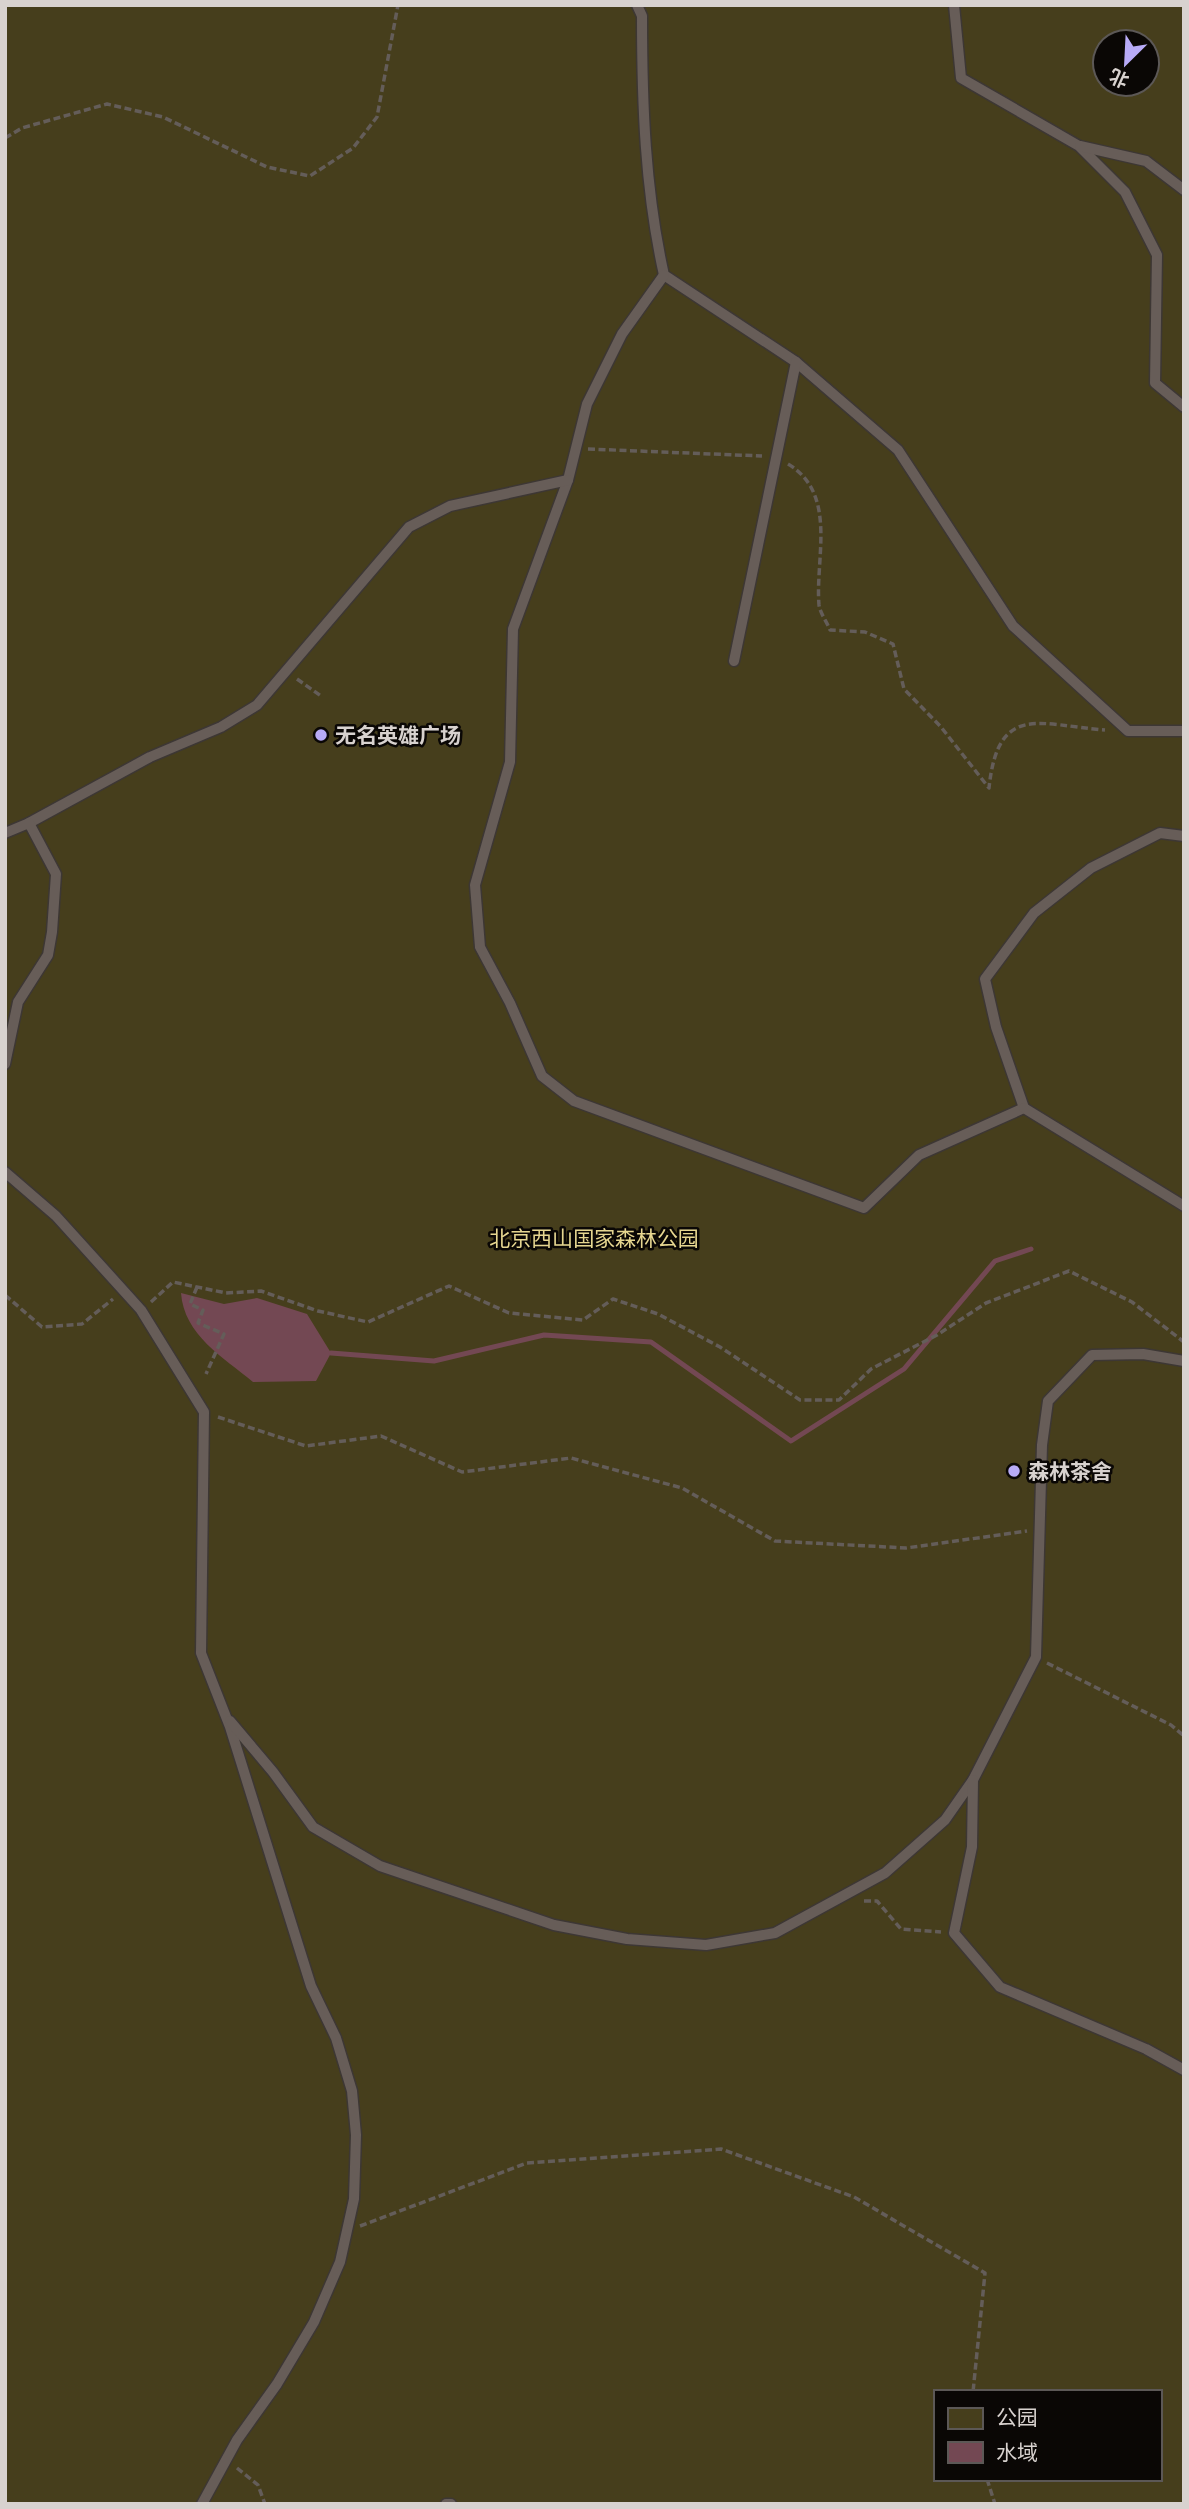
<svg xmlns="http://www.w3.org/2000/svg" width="1189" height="2509" viewBox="0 0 1189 2509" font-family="'Archivo Narrow','Noto Sans SC',sans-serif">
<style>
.green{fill:#463e1c;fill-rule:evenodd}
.water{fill:#734853}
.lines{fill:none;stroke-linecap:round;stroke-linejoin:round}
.stream{stroke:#734853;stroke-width:5}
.service-casing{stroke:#3d3734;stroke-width:13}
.path{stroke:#645d59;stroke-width:3.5;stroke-dasharray:7 3.5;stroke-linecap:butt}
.service{stroke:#675d58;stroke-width:10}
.poi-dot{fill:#b8abf7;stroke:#0a0705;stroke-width:2.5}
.labels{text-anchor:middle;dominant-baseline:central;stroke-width:5;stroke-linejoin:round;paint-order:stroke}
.poi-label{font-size:21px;font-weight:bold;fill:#d8d2cf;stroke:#0a0705;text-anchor:start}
.park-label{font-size:21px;fill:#e6d690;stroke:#0a0705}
</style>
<rect width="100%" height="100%" fill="#231b16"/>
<path class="green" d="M5,5H1184V2504H5ZM1105,42H1147V84H1105ZM935,2392H1159V2479H935Z"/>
<path class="water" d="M181,1293L224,1304L257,1298L307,1314L331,1353L316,1381L253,1382C223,1357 184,1335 181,1293Z"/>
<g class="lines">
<path class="stream" d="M331,1353L434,1361L544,1335L651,1342L791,1441L904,1369L995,1261L1031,1249"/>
<g class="service-casing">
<g id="service">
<path d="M637,5L642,16C642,104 645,190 664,275L796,362L898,450L1013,626L1128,731H1184"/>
<path d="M954,5L961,78L1079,146L1125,192L1157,255L1155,383L1184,407"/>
<path d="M1080,146L1146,161L1184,190"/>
<path d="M664,275L622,334L587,404L568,480L513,629L510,762L475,885L480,947L510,1003L542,1076L574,1101L864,1208L919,1155L1024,1108L996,1027L985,979L1034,913L1091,868L1160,833L1184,836"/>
<path d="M734,661L796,362"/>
<path d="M29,823L150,757L221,727L257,705L409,527L450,506L568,480"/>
<path d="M5,833L29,823L56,874L52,932L48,955L18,1002L5,1064"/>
<path d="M1024,1108L1184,1206"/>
<path d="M5,1172L56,1216L141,1310L204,1412L201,1653L230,1727L311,1986L336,2038L352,2091L356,2135L354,2199L340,2262L314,2322L277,2384L237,2440L202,2504"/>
<path d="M230,1721L273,1772L313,1827L380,1866L554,1925L627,1939L706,1945L775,1933L885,1873L945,1820L973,1780L1036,1657L1042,1445L1048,1401L1092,1355L1143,1354L1184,1361"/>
<path d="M973,1780L972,1847L954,1933L1000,1987L1146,2049L1184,2070"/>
<path d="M446,2504H451"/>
</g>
</g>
<g class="path">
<path d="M5,138L22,128L107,104L163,117L267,167L310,176L353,148L377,117L398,5"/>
<path d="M588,449L762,456"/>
<path d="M788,464C838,494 815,558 819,605C820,613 827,622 830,630L865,632L893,644L904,689L941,727L989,788C998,702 1039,725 1105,730"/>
<path d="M297,679L321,696"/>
<path d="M197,1287L190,1304L203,1310L198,1323L224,1334L206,1374"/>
<path d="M5,1295L42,1327L82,1324L113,1299"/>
<path d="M151,1302L173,1282L226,1293L261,1291L318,1311L368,1322L449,1286L509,1313L583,1320L613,1299L658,1314L720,1347L800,1400H839L871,1369L937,1335L986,1303L1069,1271L1132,1302L1184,1342"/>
<path d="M218,1417L306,1446L381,1436L462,1472L571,1458L682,1488L775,1541L906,1548L1027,1531"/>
<path d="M1047,1663L1171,1725L1184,1736"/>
<path d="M864,1901H877L901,1929L941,1932"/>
<path d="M360,2226L527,2163L721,2149L854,2197L985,2273L973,2392"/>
<path d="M237,2468L258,2485L265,2504"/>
<path d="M987,2479L995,2504"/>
</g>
<use href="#service" class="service"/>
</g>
<g class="poi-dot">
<circle cx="321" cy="735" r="7"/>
<circle cx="1014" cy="1471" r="7"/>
</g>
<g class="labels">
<g class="poi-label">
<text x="335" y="735">无名英雄广场</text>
<text x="1028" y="1471">森林茶舍</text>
</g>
<g class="park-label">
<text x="594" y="1238">北京西山国家森林公园</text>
</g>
</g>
<rect width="1189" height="2509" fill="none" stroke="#d8d2cf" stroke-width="14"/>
<rect x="934" y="2390" width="228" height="91" fill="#0a0705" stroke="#5c5856" stroke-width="2"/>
<rect x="948" y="2408" width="35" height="21" fill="#463e1c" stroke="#5c5856" stroke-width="2"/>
<text x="996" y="2425" font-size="21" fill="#d8d2cf">公园</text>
<rect x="948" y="2442" width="35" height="21" fill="#734853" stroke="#5c5856" stroke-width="2"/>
<text x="996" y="2460" font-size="21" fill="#d8d2cf">水域</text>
<g transform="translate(1126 63) rotate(204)"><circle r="33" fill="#0a0705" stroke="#5c5856" stroke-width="2"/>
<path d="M0-5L12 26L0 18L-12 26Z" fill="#b8abf7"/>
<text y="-10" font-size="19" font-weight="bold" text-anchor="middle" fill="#d8d2cf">北</text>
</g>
</svg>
